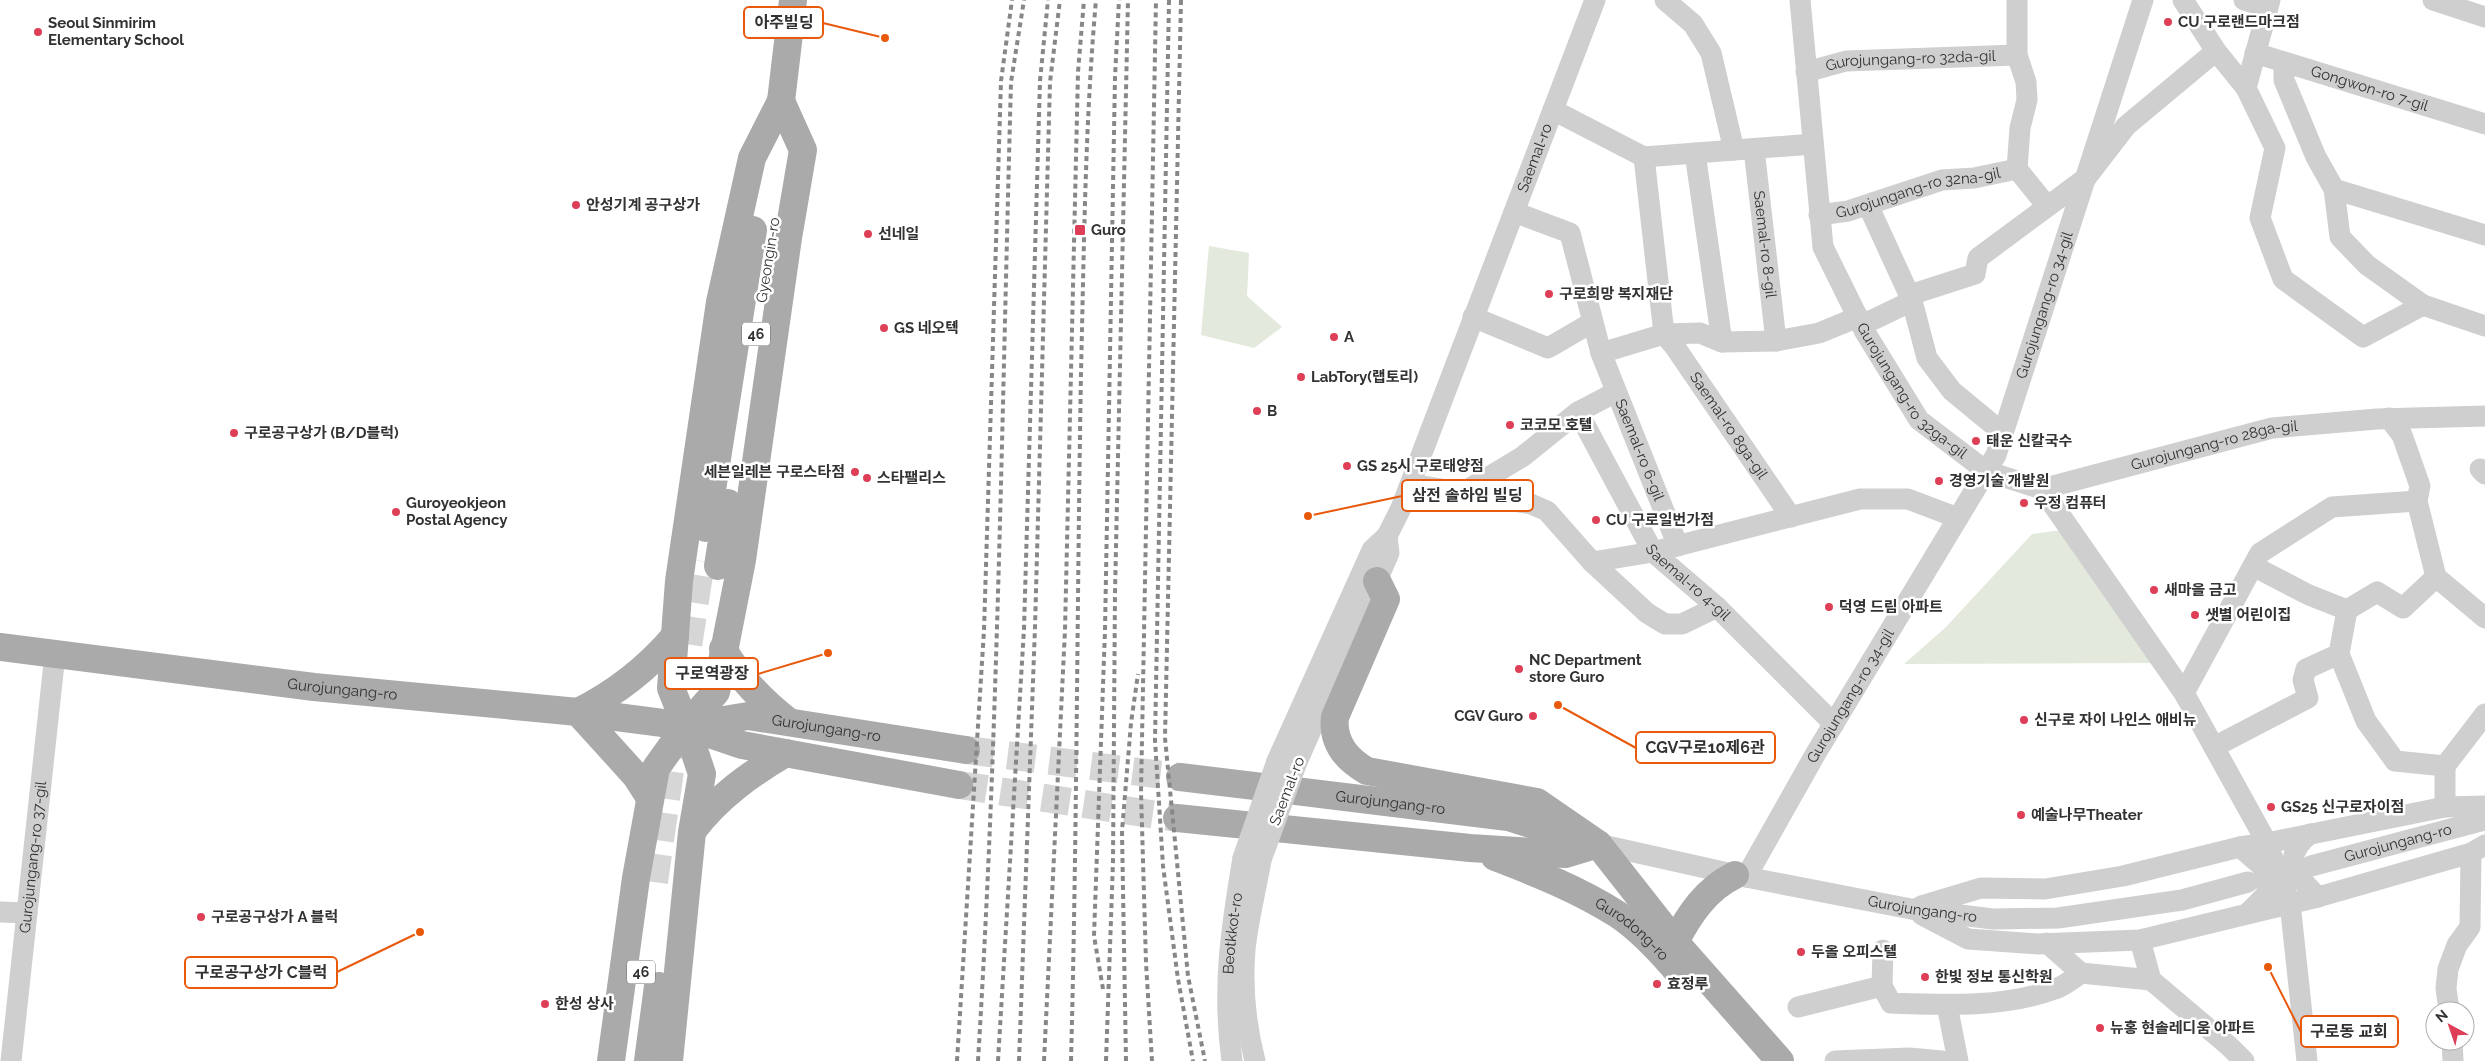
<svg xmlns="http://www.w3.org/2000/svg" width="2485" height="1061" viewBox="0 0 2485 1061" font-family="Raleway,'Noto Sans KR',sans-serif">
<style>
.green{fill:#e3e9dc}
.lines{fill:none;stroke-linecap:round;stroke-linejoin:round}
.major-tunnel{stroke:#d6d6d6;stroke-width:28;stroke-dasharray:28 14;stroke-linecap:butt}
.minor{stroke:#cfcfcf;stroke-width:21}
.major{stroke:#aaa;stroke-width:28}
.rail{stroke:#878787;stroke-width:4;stroke-dasharray:5 4;stroke-linecap:butt}
.minor-bridge{stroke:#cfcfcf;stroke-width:21}
.poi-dot{fill:#de3f57;stroke:#fff;stroke-width:2}
.labels{text-anchor:middle;dominant-baseline:central;stroke-width:5;stroke-linejoin:round;paint-order:stroke}
.shield{fill:#fff;stroke:#707070;stroke-width:1}
.shield-label{font-size:14px;font-weight:bold;fill:#323232}
.poi-label{font-size:15px;font-weight:bold;fill:#323232;stroke:#fff;text-anchor:start}
.street-label{font-size:15px;fill:#323232;stroke:#fff}
.leader{fill:none;stroke:#e8590c;stroke-width:2}
.callout-dot{fill:#e8590c;stroke:#fff;stroke-width:2}
.callout{fill:#fff;stroke:#e8590c;stroke-width:2}
.callout-label{font-size:16px;text-anchor:middle;font-weight:bold;fill:#323232}
</style>
<rect width="100%" height="100%" fill="#fff"/>
<g class="green">
<path d="M1209,246L1249,253L1247,296L1282,327L1254,348L1201,335Z"/>
<path d="M2062,530L2155,663L1904,664L1946,627L2032,534Z"/>
</g>
<g class="lines">
<g class="major-tunnel">
<path d="M682,686L701,561"/>
<path d="M966,750L1180,777"/>
<path d="M959,785L1177,818"/>
<path d="M654,882L675,736"/>
</g>
<g class="minor">
<path d="M1665,0L1693,24L1711,53L1734,150"/>
<path id="s1" d="M1800,0L1823,247L1865,332L1919,420L1986,471L2042,489L2184,693L2267,843L2290,903L2307,1061"/>
<path d="M2183,0L2216,51L2246,88L2275,148L2260,218L2283,279L2363,337L2423,305L2485,326"/>
<path d="M2244,0L2267,7"/>
<path d="M2433,0L2485,17"/>
<path id="s2" d="M2255,53L2485,124"/>
<path d="M2284,62V80L2316,157L2334,189L2340,237L2367,265L2423,305"/>
<path id="s3" d="M1806,72L1846,61L2017,55"/>
<path d="M2246,88L2270,0"/>
<path d="M1553,110L1644,157L1813,144"/>
<path id="s4" d="M1754,149L1776,341"/>
<path d="M1695,153L1722,342"/>
<path d="M1644,157L1664,334L1700,333L1722,342L1776,341L1819,333L1858,317"/>
<path d="M2017,169L2047,206"/>
<path d="M2334,189L2485,235"/>
<path d="M1868,205L1912,301L1927,358L1952,391L2003,433"/>
<path id="s5" d="M1514,212L1570,233L1601,353L1678,546"/>
<path id="s6" d="M1819,215L1848,211L1942,180L1974,178L2017,169L2020,128L2027,100L2026,82L2017,55V0"/>
<path d="M1473,317L1548,348L1591,323"/>
<path d="M1862,325L1912,301L1916,293L1975,274L1978,258L2086,178L2126,126L2216,51"/>
<path id="s7" d="M1601,353L1664,334L1675,347L1791,517"/>
<path id="s8" d="M1578,412L1653,552L1717,607L1834,724"/>
<path d="M2389,418L2402,435L2420,486L2417,501L2436,577L2485,618"/>
<path d="M2480,469L2485,474"/>
<path d="M1411,484L1531,504L1547,511L1592,562L1647,613L1665,624H1682L1717,607"/>
<path id="s9" d="M2042,489L2272,428L2377,419L2485,416"/>
<path d="M1462,493L1522,457L1578,412L1616,392"/>
<path d="M1592,562L1653,552L1860,499H1908L1958,518"/>
<path d="M2253,566L2309,595L2347,610L2377,592L2403,608L2436,577"/>
<path d="M2339,654L2366,721L2395,761L2445,766L2485,714"/>
<path d="M2184,693L2260,553L2332,507L2417,501"/>
<path d="M2214,747L2308,698L2303,680L2306,669L2339,654L2347,610"/>
<path id="s10" d="M1277,761L1372,550L1387,536L1401,508L1595,0"/>
<path d="M1297,762L1389,553L1387,536"/>
<path d="M2445,766V807"/>
<path d="M2310,834C2280,857 2296,876 2318,897"/>
<path id="s11" d="M1598,844L1746,877L1911,909L1993,919L2058,918L2182,900L2248,882"/>
<path d="M2240,847L2263,867L2268,893L2248,913"/>
<path id="s12" d="M2311,866L2485,820"/>
<path id="s13" d="M1746,877L1816,753L1996,455L2143,0"/>
<path d="M1921,906L1981,888L2045,889L2123,876L2240,847L2267,843L2445,807L2485,806"/>
<path d="M0,912L27,913"/>
<path d="M1922,915L1968,939L2038,944L2140,940L2318,897L2471,853L2485,845"/>
<path d="M2140,940L2151,980L2229,1046L2244,1061"/>
<path d="M2047,943L2081,973L2151,980"/>
<path d="M1882,986L1891,1003C1944,1005 2004,1008 2055,989C2064,986 2073,979 2081,973"/>
<path d="M1947,1005L1958,1061"/>
<path d="M1798,1007L1882,986L1883,950"/>
<path d="M2449,1011L2446,988L2448,969L2457,945L2470,927L2471,853"/>
<path d="M2452,1041L2453,1061"/>
<path id="s14" d="M11,1061L55,654"/>
<path id="s15" d="M1232,1061C1222,988 1231,929 1243,858"/>
<path d="M1255,1061C1246,1026 1242,986 1245,950C1248,920 1256,890 1261,860"/>
<path d="M1835,1061L1909,1058L1942,1061"/>
</g>
<g class="major">
<path d="M776,117L781,101L793,0"/>
<path d="M706,528L753,230"/>
<path d="M718,566L728,503"/>
<path d="M1377,581L1386,599L1335,717C1332,742 1346,759 1367,771L1537,802L1598,844L1675,942L1780,1061"/>
<path id="s16" d="M0,647L314,687L578,712L686,726L742,745L959,785"/>
<path d="M723,649C740,679 762,701 789,722"/>
<path id="s17" d="M693,725L748,716L966,750"/>
<path id="s18" d="M1180,777L1508,817L1575,838"/>
<path d="M650,798L636,776L578,712C616,693 647,669 675,636"/>
<path d="M1177,818L1470,848L1565,854L1598,844"/>
<path d="M693,830C718,797 750,774 786,753"/>
<path id="s19" d="M1495,857C1537,873 1579,890 1617,914C1640,929 1661,952 1678,972"/>
<path d="M1675,942C1689,915 1706,889 1735,875"/>
<path d="M611,1061L636,878L656,768L686,726L716,692L742,560L788,238L803,150L781,101"/>
<path d="M648,1061L658,986"/>
<path d="M669,1061L692,832L702,774L686,726L671,688L679,581L720,302L752,158L781,101"/>
</g>
<g class="rail">
<path d="M1169,0L1155,740L1163,866L1178,979L1193,1061"/>
<path d="M1181,0L1165,738L1188,976L1205,1061"/>
<path d="M1103,989L1094,936L1105,630L1115,77L1119,0"/>
<path d="M957,1061L984,630L1001,81L1012,0"/>
<path d="M978,1061C998,735 1002,408 1011,82L1024,0"/>
<path d="M998,1061L1024,629L1040,81L1048,0"/>
<path d="M1019,1061L1035,627L1050,82L1060,0"/>
<path d="M1044,1061L1065,630L1078,72L1084,0"/>
<path d="M1071,1061C1077,832 1077,602 1081,373C1084,249 1085,124 1096,0"/>
<path d="M1106,1061L1113,862L1115,593L1128,0"/>
<path d="M1126,1061L1122,831L1131,723L1138,674"/>
<path d="M1152,1061L1146,963L1141,792L1156,0"/>
</g>
<g class="minor-bridge">
<path d="M1243,858L1277,761"/>
<path d="M1261,860L1297,762"/>
</g>
</g>
<g class="poi-dot">
<circle cx="2168" cy="22" r="5"/>
<circle cx="38" cy="32" r="5"/>
<circle cx="576" cy="205" r="5"/>
<rect x="1074" y="224" width="12" height="12" rx="2.5"/>
<circle cx="868" cy="234" r="5"/>
<circle cx="1549" cy="294" r="5"/>
<circle cx="884" cy="328" r="5"/>
<circle cx="1334" cy="337" r="5"/>
<circle cx="1301" cy="377" r="5"/>
<circle cx="1257" cy="411" r="5"/>
<circle cx="1510" cy="425" r="5"/>
<circle cx="234" cy="433" r="5"/>
<circle cx="1976" cy="441" r="5"/>
<circle cx="1347" cy="466" r="5"/>
<circle cx="855" cy="472" r="5"/>
<circle cx="867" cy="478" r="5"/>
<circle cx="1939" cy="481" r="5"/>
<circle cx="2024" cy="503" r="5"/>
<circle cx="396" cy="512" r="5"/>
<circle cx="1596" cy="520" r="5"/>
<circle cx="2154" cy="590" r="5"/>
<circle cx="1829" cy="607" r="5"/>
<circle cx="2195" cy="615" r="5"/>
<circle cx="1519" cy="669" r="5"/>
<circle cx="1533" cy="716" r="5"/>
<circle cx="2024" cy="720" r="5"/>
<circle cx="2271" cy="807" r="5"/>
<circle cx="2021" cy="815" r="5"/>
<circle cx="201" cy="917" r="5"/>
<circle cx="1801" cy="952" r="5"/>
<circle cx="1925" cy="977" r="5"/>
<circle cx="1657" cy="984" r="5"/>
<circle cx="545" cy="1004" r="5"/>
<circle cx="2100" cy="1028" r="5"/>
</g>
<g class="labels">
<g class="shield">
<rect x="742" y="322.5" width="28" height="23" rx="4"/>
<rect x="627" y="960.5" width="28" height="23" rx="4"/>
</g>
<g class="shield-label">
<text x="756" y="334">46</text>
<text x="641" y="972">46</text>
</g>
<g class="poi-label">
<text x="2178" y="22">CU 구로랜드마크점</text>
<text x="48" y="23">Seoul Sinmirim<tspan x="48" dy="17">Elementary School</tspan></text>
<text x="586" y="205">안성기계 공구상가</text>
<text x="1091" y="230">Guro</text>
<text x="878" y="234">선네일</text>
<text x="1559" y="294">구로희망 복지재단</text>
<text x="894" y="328">GS 네오텍</text>
<text x="1344" y="337">A</text>
<text x="1311" y="377">LabTory(랩토리)</text>
<text x="1267" y="411">B</text>
<text x="1520" y="425">코코모 호텔</text>
<text x="244" y="433">구로공구상가 (B/D블럭)</text>
<text x="1986" y="441">태운 신칼국수</text>
<text x="1357" y="466">GS 25시 구로태양점</text>
<text x="845" y="472" text-anchor="end">세븐일레븐 구로스타점</text>
<text x="877" y="478">스타팰리스</text>
<text x="1949" y="481">경영기술 개발원</text>
<text x="406" y="503">Guroyeokjeon<tspan x="406" dy="17">Postal Agency</tspan></text>
<text x="2034" y="503">우정 컴퓨터</text>
<text x="1606" y="520">CU 구로일번가점</text>
<text x="2164" y="590">새마을 금고</text>
<text x="1839" y="607">덕영 드림 아파트</text>
<text x="2205" y="615">샛별 어린이집</text>
<text x="1529" y="660">NC Department<tspan x="1529" dy="17">store Guro</tspan></text>
<text x="1523" y="716" text-anchor="end">CGV Guro</text>
<text x="2034" y="720">신구로 자이 나인스 애비뉴</text>
<text x="2281" y="807">GS25 신구로자이점</text>
<text x="2031" y="815">예술나무Theater</text>
<text x="211" y="917">구로공구상가 A 블럭</text>
<text x="1811" y="952">두올 오피스텔</text>
<text x="1935" y="977">한빛 정보 통신학원</text>
<text x="1667" y="984">효정루</text>
<text x="555" y="1004">한성 상사</text>
<text x="2110" y="1028">뉴홍 현솔레디움 아파트</text>
</g>
<g class="street-label">
<text stroke="none"><textPath href="#s3" startOffset="106">Gurojungang-ro 32da-gil</textPath></text>
<text stroke="none"><textPath href="#s2" startOffset="120">Gongwon-ro 7-gil</textPath></text>
<text stroke="none"><textPath href="#s10" startOffset="658">Saemal-ro</textPath></text>
<text stroke="none"><textPath href="#s6" startOffset="102">Gurojungang-ro 32na-gil</textPath></text>
<text stroke="none"><textPath href="#s4" startOffset="96">Saemal-ro 8-gil</textPath></text>
<text transform="translate(768 260) rotate(-81)">Gyeongin-ro</text>
<text stroke="none"><textPath href="#s13" startOffset="648">Gurojungang-ro 34-gil</textPath></text>
<text stroke="none"><textPath href="#s1" startOffset="419">Gurojungang-ro 32ga-gil</textPath></text>
<text stroke="none"><textPath href="#s7" startOffset="178">Saemal-ro 8ga-gil</textPath></text>
<text stroke="none"><textPath href="#s9" startOffset="178">Gurojungang-ro 28ga-gil</textPath></text>
<text stroke="none"><textPath href="#s5" startOffset="288">Saemal-ro 6-gil</textPath></text>
<text stroke="none"><textPath href="#s8" startOffset="205">Saemal-ro 4-gil</textPath></text>
<text stroke="none"><textPath href="#s16" startOffset="345">Gurojungang-ro</textPath></text>
<text stroke="none"><textPath href="#s13" startOffset="209">Gurojungang-ro 34-gil</textPath></text>
<text stroke="none"><textPath href="#s17" startOffset="135">Gurojungang-ro</textPath></text>
<text transform="translate(1287 791) rotate(-69)">Saemal-ro</text>
<text stroke="none"><textPath href="#s18" startOffset="212">Gurojungang-ro</textPath></text>
<text stroke="none"><textPath href="#s12" startOffset="90">Gurojungang-ro</textPath></text>
<text stroke="none"><textPath href="#s14" startOffset="205">Gurojungang-ro 37-gil</textPath></text>
<text stroke="none"><textPath href="#s11" startOffset="331">Gurojungang-ro</textPath></text>
<text stroke="none"><textPath href="#s19" startOffset="156">Gurodong-ro</textPath></text>
<text stroke="none"><textPath href="#s15" startOffset="128">Beotkkot-ro</textPath></text>
</g>
</g>
<path class="leader" d="M885 38L823 23M1308 516L1402 496M828 653L758 674M1558 705L1636 748M420 932L337 972M2268 967L2301 1032"/>
<g class="callout-dot">
<circle cx="885" cy="38" r="5"/>
<circle cx="1308" cy="516" r="5"/>
<circle cx="828" cy="653" r="5"/>
<circle cx="1558" cy="705" r="5"/>
<circle cx="420" cy="932" r="5"/>
<circle cx="2268" cy="967" r="5"/>
</g>
<g class="callout">
<rect x="744" y="7" width="79" height="31" rx="5"/>
<rect x="1402" y="480" width="131" height="31" rx="5"/>
<rect x="665" y="658" width="93" height="31" rx="5"/>
<rect x="1636" y="732" width="139" height="31" rx="5"/>
<rect x="185" y="957" width="152" height="31" rx="5"/>
<rect x="2301" y="1016" width="97" height="31" rx="5"/>
</g>
<g class="callout-label">
<text x="784" y="28">아주빌딩</text>
<text x="1467" y="501">삼전 솔하임 빌딩</text>
<text x="712" y="679">구로역광장</text>
<text x="1705" y="753">CGV구로10제6관</text>
<text x="261" y="978">구로공구상가 C블럭</text>
<text x="2349" y="1037">구로동 교회</text>
</g>
<g transform="translate(2450 1026) rotate(320)"><circle r="24" fill="#ffffff" stroke="#adadad"/>
<path d="M0-4L9 19L0 12L-9 19Z" fill="#de3f57"/>
<text y="-8" font-size="14" font-weight="bold" text-anchor="middle" fill="#323232">N</text>
</g>
</svg>
